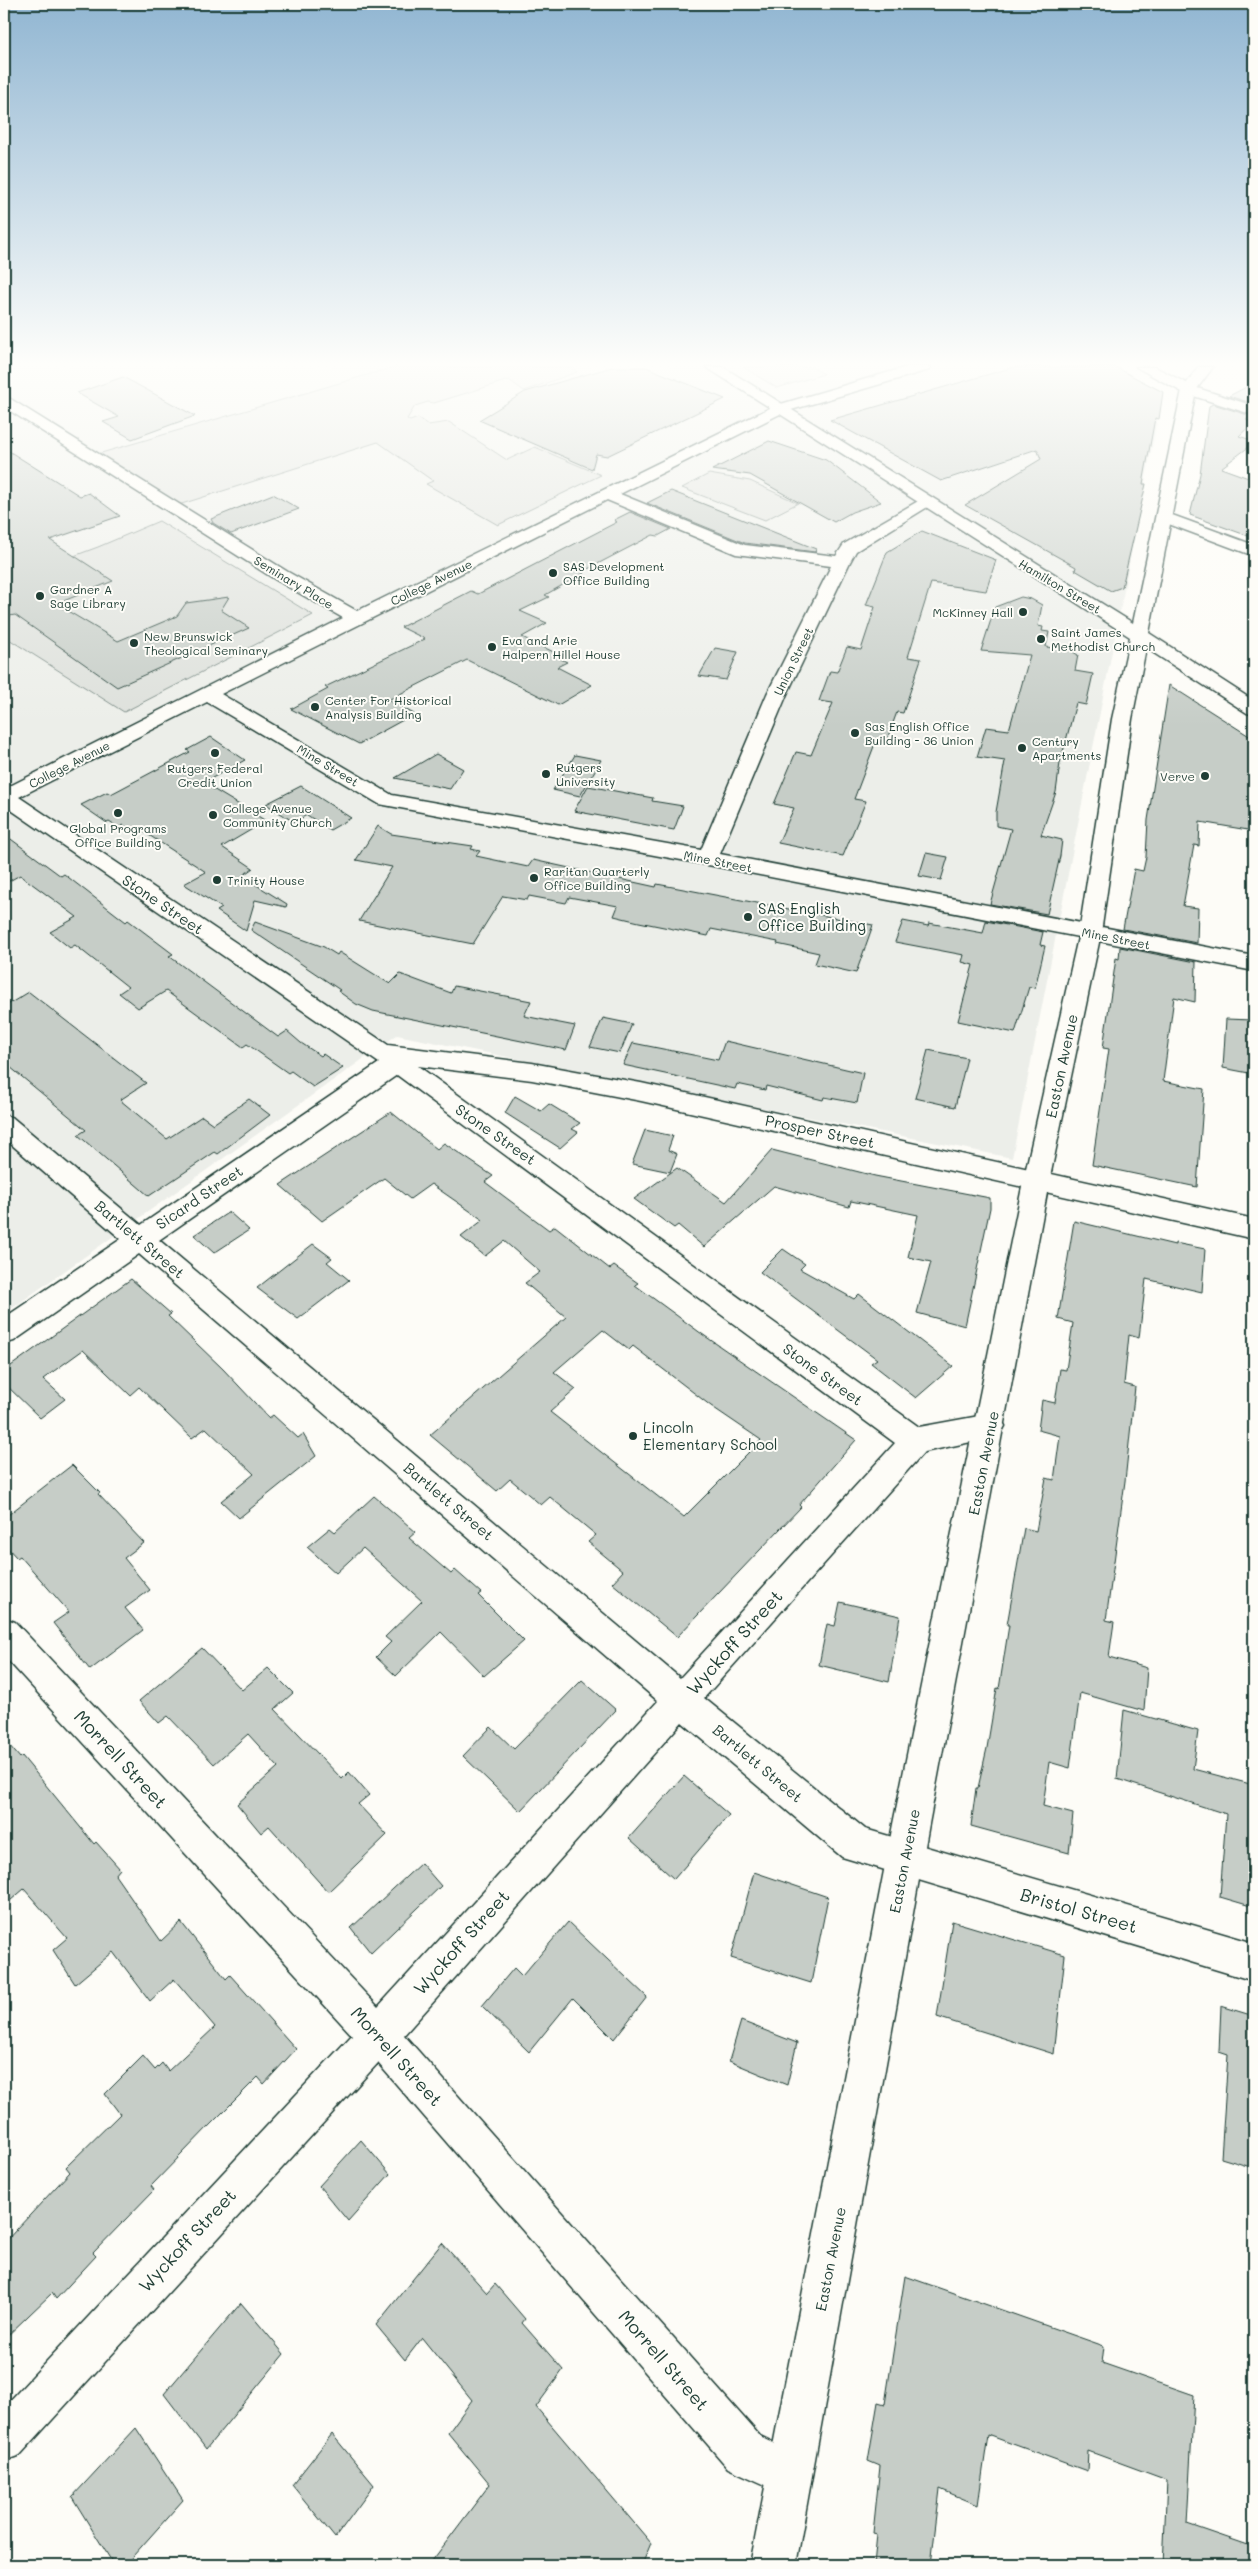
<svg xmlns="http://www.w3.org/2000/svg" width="1258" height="2569" viewBox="0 0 1258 2569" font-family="Mali,sans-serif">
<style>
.built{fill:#eceee9}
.green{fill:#dde0db;stroke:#7e8e88}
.building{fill:#c6cdc7;stroke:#1f3d34;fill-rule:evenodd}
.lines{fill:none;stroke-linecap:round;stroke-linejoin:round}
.street-casing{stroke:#1f3d34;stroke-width:3}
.secondary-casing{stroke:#1f3d34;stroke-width:3}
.street{fill:#fdfcf7;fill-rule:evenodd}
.secondary{fill:#fdfcf7;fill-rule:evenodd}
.poi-dot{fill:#1f3d34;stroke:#fdfcf7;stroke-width:2}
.labels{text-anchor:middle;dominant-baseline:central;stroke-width:4;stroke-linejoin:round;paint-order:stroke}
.far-poi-label{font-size:12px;fill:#1f3d34;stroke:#fdfcf7;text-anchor:start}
.far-street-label{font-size:12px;fill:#1f3d34;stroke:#fdfcf7}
.street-label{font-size:15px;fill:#1f3d34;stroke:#fdfcf7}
.poi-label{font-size:15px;fill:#1f3d34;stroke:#fdfcf7;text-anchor:start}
.near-street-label{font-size:18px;fill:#1f3d34;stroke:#fdfcf7}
</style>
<rect width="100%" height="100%" fill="#fdfcf7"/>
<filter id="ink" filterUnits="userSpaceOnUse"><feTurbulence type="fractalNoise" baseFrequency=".02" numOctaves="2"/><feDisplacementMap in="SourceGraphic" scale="10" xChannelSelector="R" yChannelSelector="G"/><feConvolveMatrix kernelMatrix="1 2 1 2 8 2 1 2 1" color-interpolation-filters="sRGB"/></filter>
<g filter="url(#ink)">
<path class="built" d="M4,367H1111L1163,393L1012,1158L397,1035L4,1314Z"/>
<g class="green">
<path d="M394,367H571L577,372L524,391L509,380L434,403L428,402L415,406L407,419L410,421L418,418L428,425L449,422L507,460L535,447L601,475L498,525L426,484L433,481L378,442L172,507L91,456Z"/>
<path d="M743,367H812L824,374L777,388Z"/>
<path d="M709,474L750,481L798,503L765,520L682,488Z"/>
<path d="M159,521L313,615L124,712L4,636V582L98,547Z"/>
</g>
<g class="building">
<path d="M612,367H646L725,399L607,456L596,454L592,469L479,420L525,392Z"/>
<path d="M1014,367H1115L1163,392L1159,419L1155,418L1143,484H1146L1122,587L1111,591L1075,570L1076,567L965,505L1041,459L1037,449L941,481L830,420Z"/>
<path d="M123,377L195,416L132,439L103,422L119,417L77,393Z"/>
<path d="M1254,383V404L1229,396Z"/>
<path d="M1213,404L1251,416L1246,420L1254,422L1239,436L1254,441V443L1221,468L1254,480V538L1190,515L1200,474L1209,406Z"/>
<path d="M769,441L826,460L881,502L852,512L834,522L750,475L712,470Z"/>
<path d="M4,448L80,496L89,493L120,516L50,540L113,581L56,604L118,641L177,616L186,603L229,597L221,610L249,628L117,687L15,615L4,617Z"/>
<path d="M671,491L816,549L815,552L745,543L647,503Z"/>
<path d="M273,494L299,509L231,534L213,523L211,519Z"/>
<path d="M630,512L671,529L658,536L653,535L582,572L584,573L545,595L549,597L520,611L547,623L522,637L562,656L559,658L567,662L557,667L592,685L558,705L467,660L388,700L414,714L359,744L291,709L328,689L325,687L425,639L401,627L471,591L478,594L617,522L614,520Z"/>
<path d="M922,531L996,560L986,591L931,583L908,657L921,659L903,713L897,712L886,742L876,741L854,799L866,801L843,856L778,843L794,808L774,804L796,752L811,755L833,703L819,701L830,671L837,672L847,647L861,650L875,607L866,605L887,552Z"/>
<path d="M1021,597L1031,599L1042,605L1038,626L1043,627L1042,631L1049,632L1046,647L1070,650L1078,655L1075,671L1093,674L1086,705L1076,703L1060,763L1056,792L1041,835L1062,840L1060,856L1047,914L990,904L1011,829L996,826V812L1005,761L977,757L986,727L1009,730L1030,655L981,651L995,607Z"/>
<path d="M715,648L738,652L726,680L699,676Z"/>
<path d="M1169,685L1254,739V831L1200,822L1199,846L1194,845L1183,906L1198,908L1197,943L1123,929L1134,869L1143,871L1146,857L1148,820Z"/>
<path d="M211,737L245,760L203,783L266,821L222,847L253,868L242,876L287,904L286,907L255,900L246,931L217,911L222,908L184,884L206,872L141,830L135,833L123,825L119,828L109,822L107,823L81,805L107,792L111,794L190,752L187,750Z"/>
<path d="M436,754L463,769L450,789L395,778Z"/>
<path d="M575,755L601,760L580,796L553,790Z"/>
<path d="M301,786L351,818L330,830L307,815L294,822L266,804Z"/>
<path d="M588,786L653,798L652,801L683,806L674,830L574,811Z"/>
<path d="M378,826L391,834L473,846L471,849L480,851L476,856L528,867L533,860L656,887L657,884L873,925L856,973L815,964L819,953L777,944L778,942L711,929L708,936L639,922L614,916L618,906L569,897L566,903L529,896L527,900L503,896L473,944L359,921L392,867L356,860Z"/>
<path d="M4,834L61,876L64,874L126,922L128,920L173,954L169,956L278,1037L287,1031L301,1043L321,1056L323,1054L343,1068L313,1087L291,1071L288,1073L247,1044L243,1047L166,991L138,1008L119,993L128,987L75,945L70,948L50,932L77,917L20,875L4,884Z"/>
<path d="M926,853L948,857L941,880L919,876Z"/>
<path d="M903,921L928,926L929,923L983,933L986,921L1043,932L1040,945L1045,946L1035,988L1029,987L1015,1033L958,1021L973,965L962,962L964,955L895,942Z"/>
<path d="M255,922L324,947L337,955L339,952L390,984L400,974L451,993L454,986L531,1001L524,1016L575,1026L566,1050L373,1011L356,1004L338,991L340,990L251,930Z"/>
<path d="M1120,947L1196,962L1195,1002L1174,997L1163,1081L1204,1089L1197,1187L1092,1165L1109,1049L1103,1048L1116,958L1119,959Z"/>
<path d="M29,992L146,1083L120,1100L167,1139L202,1116L213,1124L249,1099L270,1115L218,1154L215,1152L149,1196L78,1135L86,1130L4,1062V1007Z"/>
<path d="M603,1018L632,1024L620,1053L590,1047Z"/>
<path d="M1226,1019L1252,1020V1049L1254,1050V1074L1223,1068Z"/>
<path d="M725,1041L863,1073L857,1103L824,1097L823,1100L766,1086L765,1090L737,1084L735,1089L623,1065L633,1043L718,1060Z"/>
<path d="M928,1050L967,1058L955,1107L915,1098Z"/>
<path d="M515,1096L541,1111L549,1104L580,1123L572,1129L578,1132L560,1148L505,1113Z"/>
<path d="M391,1112L437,1149L444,1143L493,1176L485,1182L549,1230L555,1226L610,1269L614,1266L638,1283L635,1285L702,1334L856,1440L799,1505L801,1507L677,1637L612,1583L623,1571L588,1542L596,1535L550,1497L541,1505L510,1479L497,1491L430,1435L566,1317L525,1283L540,1272L504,1241L485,1256L461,1237L483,1220L431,1184L410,1199L384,1178L322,1221L280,1185ZM603,1330L629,1350L633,1346L711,1406L761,1440L684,1517L550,1412L576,1389L554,1372Z"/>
<path d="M645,1130L673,1136L668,1150L677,1154L670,1172L632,1164Z"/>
<path d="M772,1150L875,1176L990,1198V1208L965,1326L917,1313L931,1262L908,1257L918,1215L851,1201L849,1207L774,1186L704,1247L678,1225L674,1228L634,1199L677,1168L726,1202Z"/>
<path d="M229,1212L249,1230L214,1253L194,1235Z"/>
<path d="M1074,1221L1175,1245V1243L1205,1249L1202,1292L1146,1279L1139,1338L1129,1335L1124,1384L1135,1387L1125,1481L1106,1620L1114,1622L1109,1657L1147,1668L1144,1711L1080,1693L1070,1768L1049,1762L1043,1806L1073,1814L1069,1853L971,1826L976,1788H978L987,1748L997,1688L999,1689L1009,1625H1007L1024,1528L1036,1531L1046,1478L1054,1480L1060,1436L1038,1430L1042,1400L1055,1403L1060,1369L1066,1370L1073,1323L1058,1319Z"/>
<path d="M313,1244L332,1258L327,1262L349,1280L298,1319L257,1288Z"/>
<path d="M783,1249L805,1264L800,1269L854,1299L859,1294L953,1366L916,1398L871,1363L877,1359L760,1272Z"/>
<path d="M131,1279L171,1314L168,1316L223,1369L269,1418L273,1415L298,1438L303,1434L316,1456L239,1518L221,1501L254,1474L206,1428L192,1438L139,1387L130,1395L83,1350L43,1379L65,1399L40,1418L4,1383V1371Z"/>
<path d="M72,1465L100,1493L98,1494L144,1543L124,1558L150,1590L125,1608L143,1630L90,1670L53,1623L69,1612L20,1556L17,1558L4,1544V1518Z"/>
<path d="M374,1496L416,1532L409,1538L451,1574L455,1570L481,1593L478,1595L524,1641L484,1676L441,1632L396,1676L376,1657L391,1642L385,1637L422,1601L363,1548L336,1573L307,1547L330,1528L335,1532Z"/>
<path d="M840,1602L900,1616L889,1682L819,1665L827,1624L835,1626Z"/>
<path d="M202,1648L242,1690L268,1668L293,1693L275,1709L342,1779L349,1772L369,1795L358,1804L387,1835L328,1892L269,1826L261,1833L237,1804L278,1767L248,1734L214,1764L168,1716L159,1723L139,1701Z"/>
<path d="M582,1680L616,1710L520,1811L463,1756L491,1727L514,1749Z"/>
<path d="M1124,1710L1198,1731L1193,1769L1254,1785V1907L1220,1897L1226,1814L1117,1779Z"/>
<path d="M4,1739L20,1758L22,1756L94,1844L96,1842L120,1869L115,1875L161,1941L181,1922L226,1979L230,1975L296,2049L264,2084L258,2077L211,2124L151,2186L154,2190L93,2253L96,2256L56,2299L52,2293L4,2339V2243L70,2172L66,2167L120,2114L105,2094L143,2056L155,2070L162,2063L168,2071L215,2027L174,1979L150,2001L113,1952L75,1984L53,1950L67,1938L24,1889L4,1906Z"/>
<path d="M684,1776L729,1815L674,1879L629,1838Z"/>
<path d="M421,1863L441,1886L371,1953L351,1928Z"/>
<path d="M754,1872L828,1897L811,1983L731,1958Z"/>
<path d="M952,1921L1065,1955L1054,2054L937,2017Z"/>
<path d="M568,1922L647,1997L614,2039L573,1998L529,2052L482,2006L514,1968L522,1976Z"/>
<path d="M1221,2006L1254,2016V2168L1221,2158L1228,2055L1219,2052Z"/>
<path d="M741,2021L797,2043L787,2085L729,2061Z"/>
<path d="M361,2140L390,2174L348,2221L319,2186Z"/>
<path d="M442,2243L487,2293L495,2284L525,2319L522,2323L563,2370L536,2407L651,2543L642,2565H429L490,2484L448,2433L472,2400L422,2338L405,2360L376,2325Z"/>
<path d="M905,2276L1104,2346L1102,2363L1194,2395L1187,2524L1254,2547V2565H1163L1167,2480L1088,2451L1087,2471L988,2435L978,2505L940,2489L931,2565H874L877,2534L873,2533L880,2466L868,2461L878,2402L885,2404Z"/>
<path d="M241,2303L284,2354L206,2449L164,2394Z"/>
<path d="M136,2428L183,2500L125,2565H114L72,2497Z"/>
<path d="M332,2434L374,2485L335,2538L292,2485Z"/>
</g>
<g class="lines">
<g class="street-casing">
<g id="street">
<path d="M907,367H931L929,370L784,412L620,494L745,545L836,556L844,544L920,500L926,498L934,503L856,551L850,562L787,694L720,854L1254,956V971L708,865L379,804L207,702L19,797L388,1045L532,1063L641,1083L1254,1219V1239L641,1101L532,1080L418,1066L919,1427L990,1414L1000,1417L1005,1426L1000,1435L990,1438L924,1452L704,1698L865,1829L1254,1943V1981L842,1857L682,1722L404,2035L760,2436L806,2458L812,2474L806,2490L790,2496L728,2468L378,2063L20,2455L4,2461V2407L352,2035L4,1656V1618L15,1622L378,2007L658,1701L139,1254L14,1341L4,1344V1318L121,1239L4,1138V1115L13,1118L141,1225L379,1063L4,805V789L343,618L276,580L4,407V397L9,398L288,572L357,611L774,406ZM607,500L736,554L831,566L767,694L701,850L392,795L221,694ZM397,1075L895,1443L680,1678L159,1240Z"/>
<path d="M1136,367H1155L1194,387L1254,406V415L1184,393Z"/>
<path d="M1164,512L1254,545V556L1158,520L1156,517L1158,514Z"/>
</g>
</g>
<g class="secondary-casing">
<path id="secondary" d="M706,367H723L1133,623L1182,390L1198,367H1213L1196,390L1149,633L1254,701V715L1247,713L1146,648L1132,719L1101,933L1049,1182L929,1824L796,2565H750L893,1824L1023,1182L1079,933L1112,719L1130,637Z"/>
</g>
<use href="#street" class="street"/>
<use href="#secondary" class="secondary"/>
</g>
</g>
<linearGradient id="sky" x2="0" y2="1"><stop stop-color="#91b6d2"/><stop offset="0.5" stop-color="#fefefb"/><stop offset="1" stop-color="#fefefb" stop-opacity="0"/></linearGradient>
<rect width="1258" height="727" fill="url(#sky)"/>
<g class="poi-dot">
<circle cx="553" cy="573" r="5"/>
<circle cx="40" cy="596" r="5"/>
<circle cx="1023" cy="612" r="5"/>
<circle cx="1041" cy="639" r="5"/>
<circle cx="134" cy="643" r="5"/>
<circle cx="492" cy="647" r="5"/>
<circle cx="315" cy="707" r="5"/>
<circle cx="855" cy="733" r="5"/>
<circle cx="1022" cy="748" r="5"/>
<circle cx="215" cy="753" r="5"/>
<circle cx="546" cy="774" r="5"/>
<circle cx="1205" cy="776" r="5"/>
<circle cx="118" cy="813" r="5"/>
<circle cx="213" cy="815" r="5"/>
<circle cx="534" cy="878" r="5"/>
<circle cx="217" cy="880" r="5"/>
<circle cx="748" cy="917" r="5"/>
<circle cx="633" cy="1436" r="5"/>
</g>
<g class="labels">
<g class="far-poi-label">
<text x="563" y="566">SAS Development<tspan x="563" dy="14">Office Building</tspan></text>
<text x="50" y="589">Gardner A<tspan x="50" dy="14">Sage Library</tspan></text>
<text x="1013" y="612" text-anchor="end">McKinney Hall</text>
<text x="1051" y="632">Saint James<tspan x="1051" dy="14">Methodist Church</tspan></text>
<text x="144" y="636">New Brunswick<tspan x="144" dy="14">Theological Seminary</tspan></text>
<text x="502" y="640">Eva and Arie<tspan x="502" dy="14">Halpern Hillel House</tspan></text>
<text x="325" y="700">Center For Historical<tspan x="325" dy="14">Analysis Building</tspan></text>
<text x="865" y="726">Sas English Office<tspan x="865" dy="14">Building - 36 Union</tspan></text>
<text x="1032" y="741">Century<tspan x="1032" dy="14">Apartments</tspan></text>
<text x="556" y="767">Rutgers<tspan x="556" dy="14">University</tspan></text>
<text x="215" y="768" text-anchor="middle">Rutgers Federal<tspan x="215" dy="14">Credit Union</tspan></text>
<text x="1195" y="776" text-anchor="end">Verve</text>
<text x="223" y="808">College Avenue<tspan x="223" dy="14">Community Church</tspan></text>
<text x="118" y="828" text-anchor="middle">Global Programs<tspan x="118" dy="14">Office Building</tspan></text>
<text x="544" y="871">Raritan Quarterly<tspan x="544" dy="14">Office Building</tspan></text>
<text x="227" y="880">Trinity House</text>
</g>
<g class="far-street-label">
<text transform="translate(294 582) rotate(31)">Seminary Place</text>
<text transform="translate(431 582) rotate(-26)">College Avenue</text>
<text transform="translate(1060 586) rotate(31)">Hamilton Street</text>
<text transform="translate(793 661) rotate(-64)">Union Street</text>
<text transform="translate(69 764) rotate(-27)">College Avenue</text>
<text transform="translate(328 765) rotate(31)">Mine Street</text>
<text transform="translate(718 861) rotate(11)">Mine Street</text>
<text transform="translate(1116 938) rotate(11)">Mine Street</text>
</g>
<g class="street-label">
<text transform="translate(163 904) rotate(34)">Stone Street</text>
<text transform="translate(1061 1066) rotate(-78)">Easton Avenue</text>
<text transform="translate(820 1131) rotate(12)">Prosper Street</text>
<text transform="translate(496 1134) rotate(35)">Stone Street</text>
<text transform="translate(199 1197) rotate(-34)">Sicard Street</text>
<text transform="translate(140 1239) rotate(40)">Bartlett Street</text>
<text transform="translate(823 1374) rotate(36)">Stone Street</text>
<text transform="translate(983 1463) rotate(-79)">Easton Avenue</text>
<text transform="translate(449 1501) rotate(40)">Bartlett Street</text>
<text transform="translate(758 1763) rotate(40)">Bartlett Street</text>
<text transform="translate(904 1861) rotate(-79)">Easton Avenue</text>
<text transform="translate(830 2259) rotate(-79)">Easton Avenue</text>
</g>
<g class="poi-label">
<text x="758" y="908">SAS English<tspan x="758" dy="17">Office Building</tspan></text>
<text x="643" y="1427">Lincoln<tspan x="643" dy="17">Elementary School</tspan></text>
</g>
<g class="near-street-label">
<text transform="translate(734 1642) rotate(-48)">Wyckoff Street</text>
<text transform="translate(121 1759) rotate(47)">Morrell Street</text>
<text transform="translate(1079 1910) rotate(16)">Bristol Street</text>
<text transform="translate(461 1942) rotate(-48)">Wyckoff Street</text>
<text transform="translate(397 2056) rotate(48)">Morrell Street</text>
<text transform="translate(187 2240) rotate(-47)">Wyckoff Street</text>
<text transform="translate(664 2360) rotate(49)">Morrell Street</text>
</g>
</g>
<rect width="1258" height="2569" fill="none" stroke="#fdfcf7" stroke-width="20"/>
<rect x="10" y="10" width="1238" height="2549" fill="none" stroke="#1f3d34" stroke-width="2" filter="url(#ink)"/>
</svg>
